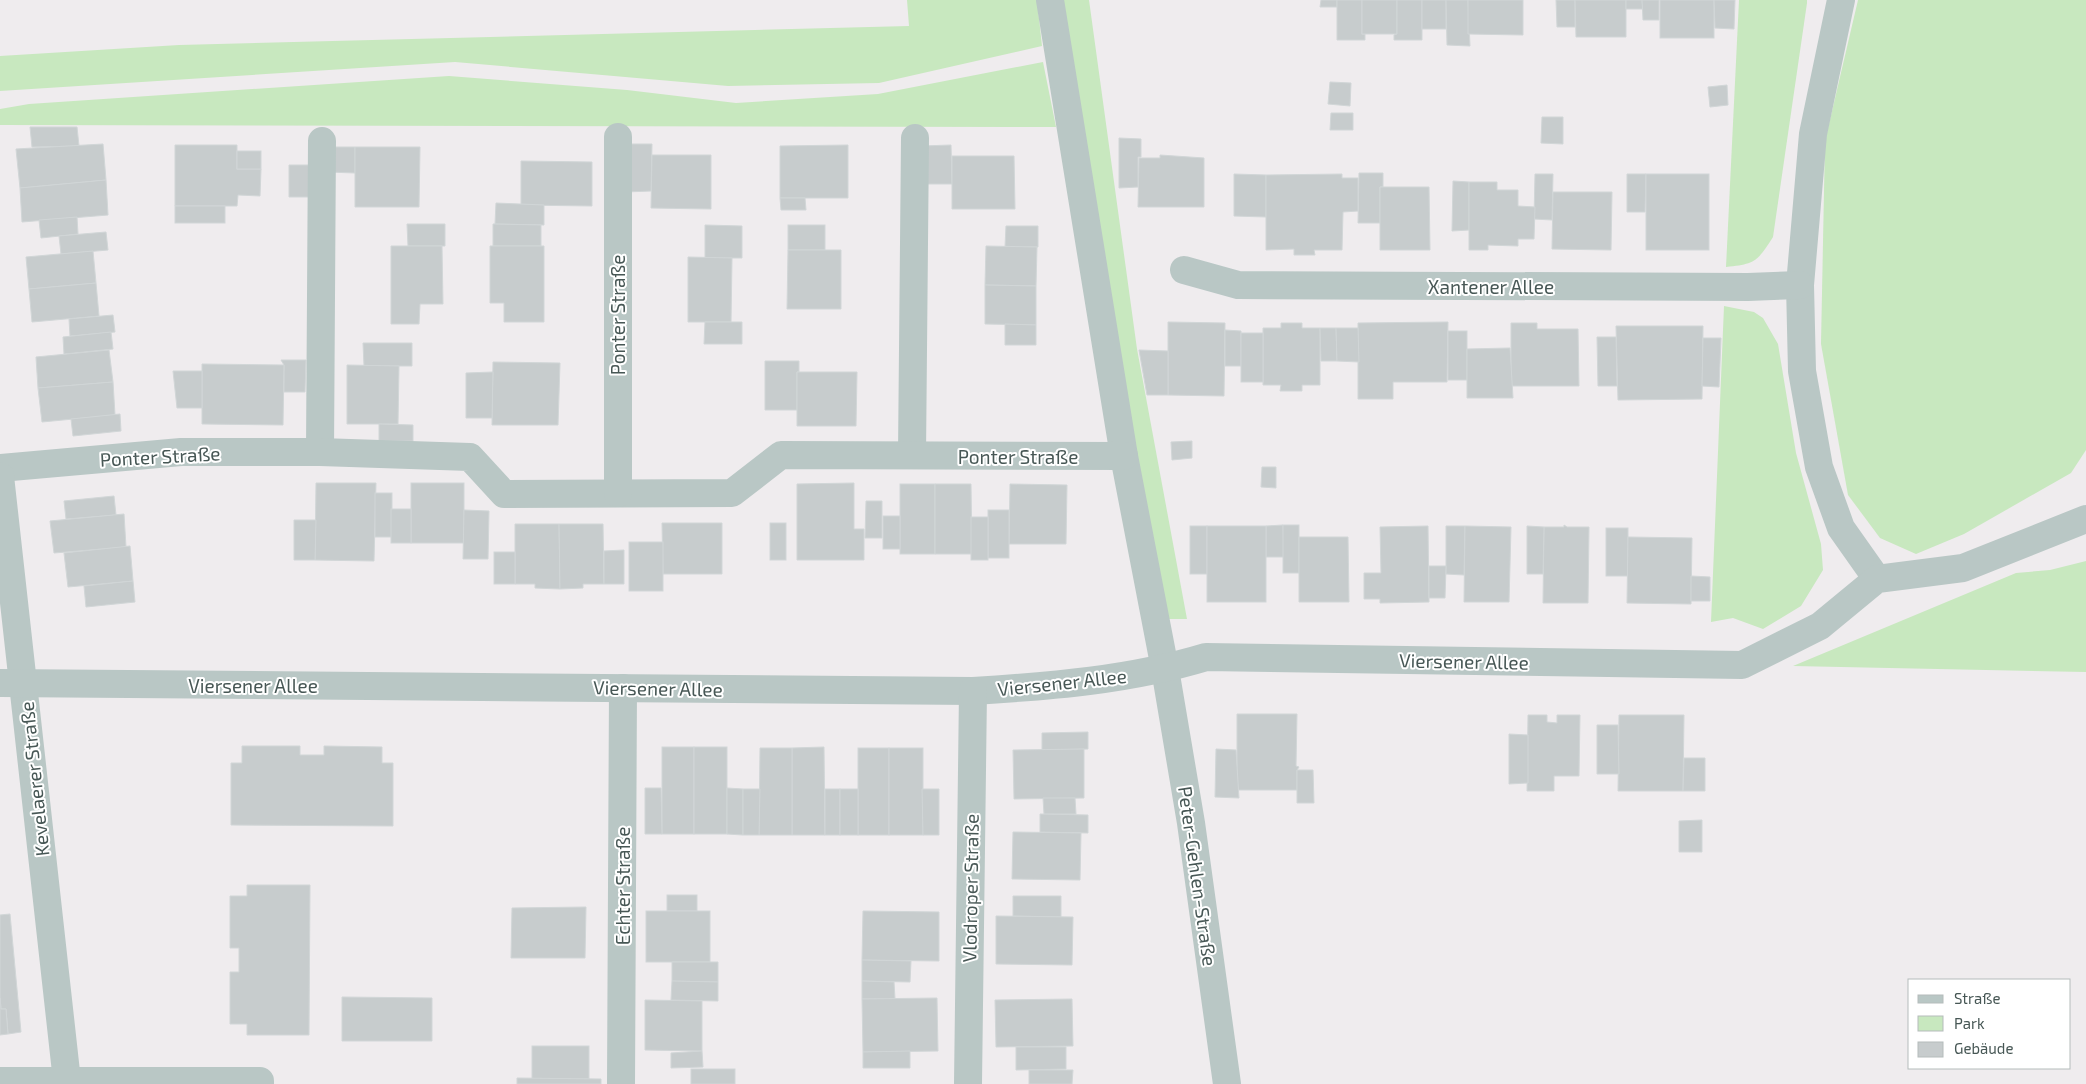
<svg xmlns="http://www.w3.org/2000/svg" width="2086" height="1084" viewBox="0 0 2086 1084" font-family="'Exo 2',sans-serif">
<style>
.green{fill:#c8e8bf}
.building{fill:#c7cccd;stroke:#d1d6d7}
.lines{fill:none;stroke-linecap:round;stroke-linejoin:round}
.minor{stroke:#b9c7c5;stroke-width:28}
.labels{text-anchor:middle;dominant-baseline:central;stroke-width:4;stroke-linejoin:round;paint-order:stroke}
.street-label{font-size:19px;fill:#475755;stroke:#fff}
</style>
<rect width="100%" height="100%" fill="#efecee"/>
<g class="green">
<path d="M907,0H1037L1042,46L879,83L728,86L455,62L0,91V56L179,45L909,26Z"/>
<path d="M1060,0H1089L1137,349L1187,619H1167L1109,304Z"/>
<path d="M1739,0H1807V3L1773,237C1757,262 1755,264 1726,267Z"/>
<path d="M1858,0H2086V450L2071,473L1964,534L1916,554L1880,538L1848,495L1821,344L1825,141Z"/>
<path d="M1043,62L1056,127L0,125V109L29,104L449,76L627,90L736,103L878,94Z"/>
<path d="M1724,306L1754,312L1763,318L1778,344L1796,453L1821,544L1823,570L1801,606L1763,629L1733,618L1711,622Z"/>
<path d="M2086,561V672L1793,666L2016,573L2050,570Z"/>
</g>
<g class="building">
<path d="M1321,0H1337V7H1320Z"/>
<path d="M1337,0H1362V34H1365V40H1337Z"/>
<rect x="1362" y="0" width="35" height="34"/>
<path d="M1397,0H1422V40H1394V35L1397,34Z"/>
<rect x="1422" y="0" width="24" height="29"/>
<path d="M1446,0H1468L1470,46L1447,45Z"/>
<path d="M1468,0H1523V35L1468,34Z"/>
<path d="M1556,0H1575V27H1557Z"/>
<path d="M1575,0H1626V37H1576Z"/>
<path d="M1626,0H1642L1643,9H1626Z"/>
<path d="M1642,0H1659V20H1643Z"/>
<rect x="1660" y="0" width="54" height="38"/>
<path d="M1714,0H1735L1734,29L1715,28Z"/>
<path d="M1330,82L1351,83L1350,106L1328,104Z"/>
<path d="M1727,85L1728,105L1710,107L1708,87Z"/>
<path d="M1331,113H1353V130H1330Z"/>
<path d="M1542,117H1563V144L1541,143Z"/>
<path d="M30,127H77L79,146L32,147Z"/>
<path d="M1119,138L1141,139V157H1138V187L1119,188Z"/>
<path d="M103,144L106,180L20,188L16,149Z"/>
<path d="M624,144H652L651,191L625,192Z"/>
<path d="M175,145H237V169H261L260,196L238,195L237,206H175Z"/>
<path d="M848,145V198H780V146Z"/>
<path d="M951,145L952,184H922V146Z"/>
<path d="M328,147H355V173L328,172Z"/>
<path d="M355,147H420L419,207H355Z"/>
<rect x="237" y="151" width="24" height="18"/>
<path d="M652,155H711V209L651,208Z"/>
<path d="M1160,155L1204,158V207H1138L1139,158H1160Z"/>
<path d="M952,156H1014L1015,209H952Z"/>
<path d="M521,161L592,162V206L521,205Z"/>
<path d="M289,165H309L310,197H289Z"/>
<path d="M1359,173H1383V187H1380V223H1358Z"/>
<path d="M1234,174L1266,175V217L1234,216Z"/>
<path d="M1342,174V178H1358V211L1343,212L1342,250H1314L1315,255H1294V249L1266,250V175Z"/>
<path d="M1535,174H1553L1552,220L1534,219Z"/>
<path d="M1627,174H1646L1645,212H1627Z"/>
<rect x="1646" y="174" width="63" height="76"/>
<path d="M106,180L108,215L22,222L20,188Z"/>
<path d="M1453,181L1469,182V230L1452,231Z"/>
<path d="M1469,182H1497V190H1518V206L1535,207L1534,239H1518V246L1488,245V250H1469Z"/>
<path d="M1380,187H1429L1430,250H1380Z"/>
<path d="M1553,192H1612L1611,250L1552,249Z"/>
<path d="M780,198H805L806,210H781Z"/>
<path d="M496,203L544,205V225L495,224Z"/>
<rect x="175" y="206" width="50" height="17"/>
<path d="M77,217L78,234L41,238L39,220Z"/>
<path d="M407,224H445V246H408Z"/>
<path d="M493,224L541,225V246H493Z"/>
<path d="M705,225L742,226V258H705Z"/>
<rect x="788" y="225" width="37" height="25"/>
<path d="M1006,226H1038V247H1005Z"/>
<path d="M106,232L108,250L61,254L59,236Z"/>
<path d="M391,246H442L443,304H420L419,324H391Z"/>
<path d="M490,246H544V322H504V303H490Z"/>
<path d="M986,246L1037,247L1036,286L985,285Z"/>
<path d="M788,250H841V309H787Z"/>
<path d="M93,251L96,283L29,289L26,257Z"/>
<path d="M688,257L732,258L731,322H688Z"/>
<path d="M96,283L99,316L32,322L29,289Z"/>
<path d="M985,285L1036,286V325L985,324Z"/>
<path d="M113,315L115,332L70,336L69,319Z"/>
<path d="M705,322H742V344H704Z"/>
<path d="M1168,322L1225,323L1224,396L1168,395Z"/>
<path d="M1448,322L1447,382H1393V399H1358V323Z"/>
<path d="M1281,323H1302V328H1320V385H1302V391H1280L1281,385H1263V328H1281Z"/>
<path d="M1511,323H1537V329H1578L1579,386H1511Z"/>
<path d="M1005,324L1036,325V345H1005Z"/>
<path d="M1616,326H1703L1702,399L1618,400Z"/>
<path d="M1320,328H1336L1337,361H1321Z"/>
<path d="M1336,328H1358L1359,362L1337,361Z"/>
<path d="M1225,330L1241,331V366H1225Z"/>
<rect x="1448" y="331" width="19" height="49"/>
<path d="M111,332L113,349L64,354L63,337Z"/>
<rect x="1241" y="333" width="22" height="49"/>
<path d="M1597,337H1616L1617,386H1598Z"/>
<path d="M1703,338H1721L1719,387L1702,386Z"/>
<path d="M363,343H412V366H364Z"/>
<path d="M1510,348L1513,398H1467V349Z"/>
<path d="M109,350L113,382L38,388L36,357Z"/>
<path d="M1139,350L1168,351V395H1147Z"/>
<path d="M281,360H306L305,392H284V365Z"/>
<path d="M765,361H799V372H797V410H765Z"/>
<path d="M493,362L560,363L558,425H492Z"/>
<path d="M202,364L284,365L283,425L202,424Z"/>
<path d="M347,365L399,366L398,424H347Z"/>
<path d="M173,371H202V408H177Z"/>
<path d="M493,372L492,418H466V373Z"/>
<path d="M797,372H857L856,426H797Z"/>
<path d="M113,382L115,415L42,422L38,388Z"/>
<path d="M120,414L121,431L73,436L71,419Z"/>
<path d="M379,424L413,425V441H379Z"/>
<path d="M1192,441V458L1172,460L1171,442Z"/>
<path d="M1262,467H1276V488L1261,487Z"/>
<path d="M316,483H376L374,561L315,560Z"/>
<rect x="411" y="483" width="53" height="60"/>
<path d="M854,483V529H864V560H797V484Z"/>
<rect x="900" y="484" width="35" height="70"/>
<path d="M935,484H971L972,554H935Z"/>
<path d="M1010,484L1067,485L1066,544H1009Z"/>
<rect x="375" y="493" width="17" height="44"/>
<path d="M114,496L116,515L66,519L64,501Z"/>
<path d="M866,501H882V538H865Z"/>
<rect x="391" y="509" width="20" height="34"/>
<path d="M464,510L489,511L488,559H463Z"/>
<rect x="988" y="510" width="21" height="48"/>
<path d="M124,514L126,547L54,553L50,521Z"/>
<rect x="883" y="516" width="17" height="33"/>
<rect x="971" y="517" width="17" height="43"/>
<path d="M294,520H316L315,560H294Z"/>
<path d="M662,523H722V574H663Z"/>
<rect x="770" y="523" width="16" height="37"/>
<path d="M515,524H559L560,589L535,588V584H515Z"/>
<path d="M559,524H603L604,584H583V588L560,589Z"/>
<path d="M1283,525L1284,557H1266V526Z"/>
<rect x="1283" y="525" width="16" height="48"/>
<path d="M1564,525L1567,527H1589L1588,603H1543L1544,527H1564Z"/>
<rect x="1190" y="526" width="17" height="48"/>
<rect x="1207" y="526" width="59" height="76"/>
<path d="M1428,526L1429,602L1380,603V599H1364V573H1381L1380,527Z"/>
<path d="M1446,526H1465L1464,575L1446,574Z"/>
<path d="M1465,526L1511,527L1509,602H1464Z"/>
<path d="M1527,526L1544,527L1543,574H1527Z"/>
<rect x="1606" y="528" width="22" height="48"/>
<path d="M1299,537H1348L1349,602H1299Z"/>
<path d="M1628,537L1692,538L1691,604L1627,603Z"/>
<rect x="629" y="542" width="34" height="49"/>
<path d="M130,546L133,581L68,587L64,553Z"/>
<path d="M624,550V584H604V551Z"/>
<rect x="494" y="552" width="21" height="32"/>
<path d="M1429,566H1446L1445,598H1429Z"/>
<path d="M1691,576L1710,577V601H1691Z"/>
<path d="M133,581L135,602L86,607L84,586Z"/>
<path d="M1237,714H1297L1296,766L1299,767L1297,770V790H1237Z"/>
<path d="M1528,715H1547V722L1557,723V715H1580L1579,776H1554V791H1527Z"/>
<path d="M1619,715H1684L1683,791H1618Z"/>
<path d="M1597,725H1618L1619,774H1597Z"/>
<path d="M1088,732V749L1042,750V733Z"/>
<path d="M1509,734L1528,735V783L1509,784Z"/>
<path d="M242,746H300V755H324V746L382,747V763H393V826L231,825V763H242Z"/>
<rect x="662" y="747" width="32" height="87"/>
<rect x="694" y="747" width="33" height="87"/>
<path d="M824,747L825,835H792V748Z"/>
<path d="M760,748H792V835H759Z"/>
<rect x="858" y="748" width="31" height="87"/>
<rect x="889" y="748" width="34" height="87"/>
<path d="M1084,749V798L1014,799L1013,750Z"/>
<path d="M1216,749L1236,750L1239,798L1215,797Z"/>
<path d="M1684,758H1705V791H1683Z"/>
<path d="M1297,770H1313L1314,803H1297Z"/>
<path d="M645,788H661L662,834H645Z"/>
<path d="M727,788L743,789V835L727,834Z"/>
<path d="M743,789H760L759,835H743Z"/>
<rect x="825" y="789" width="15" height="46"/>
<rect x="840" y="789" width="18" height="46"/>
<path d="M922,789H939V835H923Z"/>
<path d="M1043,798H1075L1076,814H1044Z"/>
<path d="M1040,814L1088,815V833L1040,832Z"/>
<path d="M1702,820V852H1679V821Z"/>
<path d="M1013,832L1081,833L1080,880L1012,879Z"/>
<path d="M247,885H310L309,1035H247V1024H230V972H239V948H230V896H247Z"/>
<rect x="667" y="895" width="30" height="16"/>
<path d="M1013,896H1061V917L1013,916Z"/>
<path d="M586,907L585,958H511L512,908Z"/>
<rect x="646" y="911" width="64" height="51"/>
<path d="M863,911L939,912V961L862,960Z"/>
<path d="M10,914L21,1032L8,1034L6,1009H1L0,998V915Z"/>
<path d="M996,916L1073,917L1072,965L996,964Z"/>
<path d="M862,960L911,961L910,982L862,981Z"/>
<path d="M672,962H718V982L672,981Z"/>
<path d="M672,981L718,982V1001L671,1000Z"/>
<path d="M862,981L894,982L895,999H862Z"/>
<path d="M342,997L432,998V1041H342Z"/>
<path d="M0,998L1,1009H6L8,1034L0,1035Z"/>
<path d="M937,998L938,1051L863,1052L862,999Z"/>
<path d="M1072,999L1073,1046L996,1047L995,1000Z"/>
<path d="M645,1000L702,1001V1051L645,1050Z"/>
<rect x="532" y="1046" width="57" height="33"/>
<path d="M1016,1047H1066V1069L1016,1070Z"/>
<path d="M702,1051L703,1067L671,1068V1053Z"/>
<path d="M910,1051V1068H863V1052Z"/>
<rect x="691" y="1069" width="44" height="15"/>
<path d="M1029,1070H1073L1072,1084H1029Z"/>
<path d="M517,1078L601,1079V1084H517Z"/>
</g>
<g class="lines">
<g class="minor">
<path d="M1050,0L1124,456L1165,669L1191,823L1227,1084"/>
<path d="M1841,0L1813,134L1800,285L1802,371L1819,467L1841,528L1877,579"/>
<path d="M1184,270L1238,285L1748,287L1800,285"/>
<path d="M320,452L322,141"/>
<path d="M912,455L915,138"/>
<path d="M0,468L181,452H320L470,457L504,494L732,493L781,455L1124,456"/>
<path d="M0,476L67,1081"/>
<path d="M618,493V137"/>
<path d="M0,683L973,691C1052,686 1130,680 1206,657L1742,665L1820,626L1877,579L1963,568L2086,519"/>
<path d="M0,1081H260V1084"/>
<path d="M621,1084L623,688"/>
<path d="M968,1084L973,691"/>
</g>
</g>
<g class="labels">
<g class="street-label">
<text x="1491" y="286">Xantener Allee</text>
<text transform="translate(617 315) rotate(-90)">Ponter Straße</text>
<text transform="translate(160 456) rotate(-3)">Ponter Straße</text>
<text x="1018" y="456">Ponter Straße</text>
<text transform="translate(1464 661) rotate(1)">Viersener Allee</text>
<text transform="translate(1062 682) rotate(-6)">Viersener Allee</text>
<text x="253" y="685">Viersener Allee</text>
<text transform="translate(658 688) rotate(1)">Viersener Allee</text>
<text transform="translate(34 779) rotate(-96)">Kevelaerer Straße</text>
<text transform="translate(1198 876) rotate(82)">Peter-Gehlen-Straße</text>
<text transform="translate(622 886) rotate(-90)">Echter Straße</text>
<text transform="translate(970 888) rotate(-89)">Vlodroper Straße</text>
</g>
</g>
<rect x="1908" y="979" width="162" height="90" fill="#ffffff" stroke="#b5bcbb"/>
<rect x="1918" y="995" width="25" height="8" fill="#b9c7c5" stroke="#b5bcbb"/>
<text x="1954" y="1004" font-size="15" fill="#475755">Straße</text>
<rect x="1918" y="1016" width="25" height="15" fill="#c8e8bf" stroke="#b5bcbb"/>
<text x="1954" y="1029" font-size="15" fill="#475755">Park</text>
<rect x="1918" y="1042" width="25" height="15" fill="#c7cccd" stroke="#b5bcbb"/>
<text x="1954" y="1054" font-size="15" fill="#475755">Gebäude</text>
</svg>
